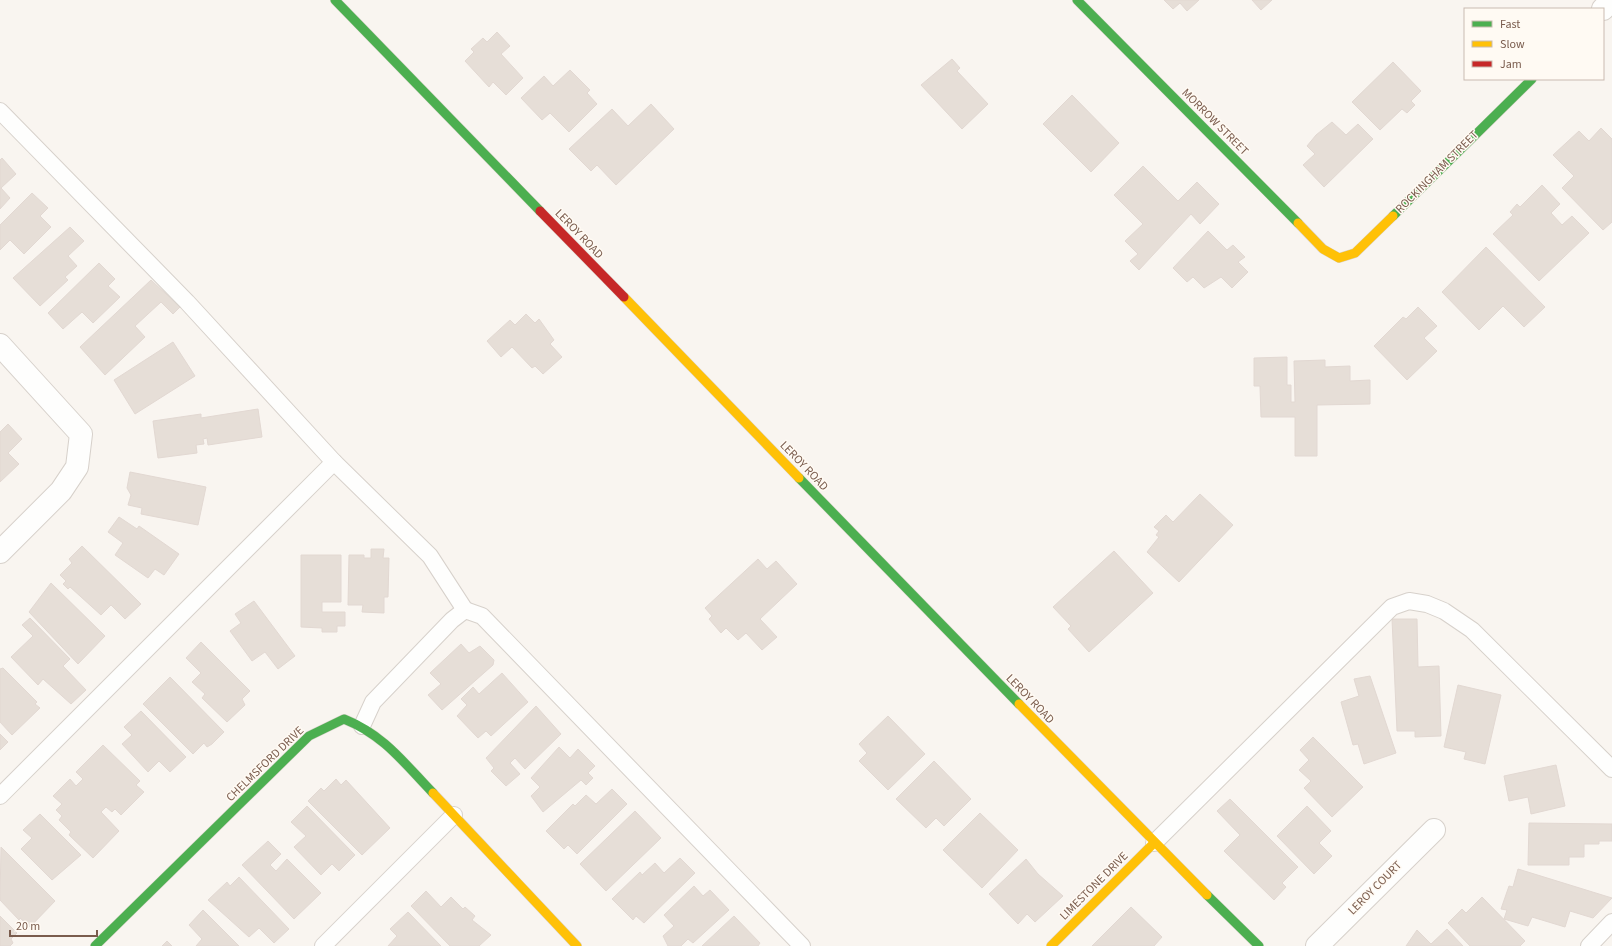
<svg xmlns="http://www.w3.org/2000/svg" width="1612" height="946" viewBox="0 0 1612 946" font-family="'Source Sans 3',sans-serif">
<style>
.building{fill:#e6ded7;stroke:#e2d8d2}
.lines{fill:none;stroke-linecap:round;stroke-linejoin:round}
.lane-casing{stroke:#d7d1cb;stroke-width:18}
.street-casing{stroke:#d7d1cb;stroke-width:24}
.fast-casing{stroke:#d9d2cb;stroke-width:10}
.slow-casing{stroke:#d9d2cb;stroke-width:10}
.jam-casing{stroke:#d9d2cb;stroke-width:10}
.lane{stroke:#fefefd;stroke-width:16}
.street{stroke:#fefefd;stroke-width:22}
.fast{stroke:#4caf50;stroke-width:9}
.slow{stroke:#ffc107;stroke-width:9}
.jam{stroke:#c62828;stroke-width:9}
.labels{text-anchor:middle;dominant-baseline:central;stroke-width:3;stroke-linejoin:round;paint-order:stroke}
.street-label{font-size:12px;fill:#7a5c4d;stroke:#fffaf3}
</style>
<rect width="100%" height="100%" fill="#f9f5f0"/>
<g class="building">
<path d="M1164,0H1199L1187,11L1180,3L1173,9Z"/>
<path d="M1252,0H1272L1261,10Z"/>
<path d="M497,32L510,46L501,54L523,78L506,95L493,82L489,87L465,61L474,52L471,49L483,38L487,42Z"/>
<path d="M952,59L960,68L957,71L988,104L962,129L921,85Z"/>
<path d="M1393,62L1421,91L1411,101L1415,105L1407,113L1402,109L1380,130L1352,102Z"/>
<path d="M570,70L590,90L587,93L597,104L569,132L550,113L542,120L521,98L544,76L553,86Z"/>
<path d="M1072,95L1119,143L1091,172L1043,124Z"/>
<path d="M651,104L674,129L616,185L597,165L591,171L569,149L612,109L628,126Z"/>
<path d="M1332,122L1346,135L1358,124L1373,139L1324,187L1303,165L1315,154L1307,146L1316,135Z"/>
<path d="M1601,128L1612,139V222L1603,230L1562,188L1574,176L1553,155L1579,131L1589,141Z"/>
<path d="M2,158L16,174L1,188L10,198L0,209V160Z"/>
<path d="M1143,166L1178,201L1197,182L1219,204L1200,224L1191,214L1139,270L1130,261L1138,254L1125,241L1143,224L1114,195Z"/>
<path d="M1542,185L1560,204L1551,213L1562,225L1572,216L1589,233L1539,281L1493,234L1513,215L1510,212L1517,204L1520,207Z"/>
<path d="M32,193L48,208L40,216L51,227L24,254L10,240L0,250V225Z"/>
<path d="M70,227L84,241L68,256L77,266L65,277L68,280L40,306L13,278Z"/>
<path d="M1208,231L1227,250L1233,245L1245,257L1238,262L1248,272L1232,288L1221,277L1204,288L1193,277L1187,282L1173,268Z"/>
<path d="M1486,247L1545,307L1524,327L1503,306L1479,330L1442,292Z"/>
<path d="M99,263L115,279L108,286L120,297L93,323L82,312L63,329L48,313Z"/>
<path d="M151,280L180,307L173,314L161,302L135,326L145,337L105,375L80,347Z"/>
<path d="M1418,307L1437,326L1424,338L1437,351L1407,380L1374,346L1403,317L1406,319Z"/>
<path d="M526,314L535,323L539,319L554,340L550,344L562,357L543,374L535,366L532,368L512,347L501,357L487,341L510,320L515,325Z"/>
<path d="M173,342L195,376L135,414L114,380Z"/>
<path d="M1287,357V385H1291V402H1295L1294,361L1325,360V367L1350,366V381L1370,380V404L1317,405V456H1295V417H1261L1260,386H1254V358Z"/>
<path d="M258,409L262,437L208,445L207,438L203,439L204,444L196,445L197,453L158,458L153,421L201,414V418Z"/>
<path d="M8,424L22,439L8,453L19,464L0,482V432Z"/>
<path d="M130,472L206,487L198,525L141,514L142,508L128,505L131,495L127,488Z"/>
<path d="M1200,494L1233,525L1179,582L1147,552L1159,537L1156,535L1159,531L1154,527L1166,515L1173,522Z"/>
<path d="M119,517L137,529L139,526L179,554L164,575L155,569L148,578L115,555L123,543L108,532Z"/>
<path d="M82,546L141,604L125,619L111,605L101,615L70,587L68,589L63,584L66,581L60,575L72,563L69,559Z"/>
<path d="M371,549H384L383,558H389L388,597H384V613L362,612L363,605H348L349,555H364V558H371Z"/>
<path d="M1114,551L1153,593L1089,652L1068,629L1071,626L1053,607Z"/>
<path d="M301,555H341V602H322V612H345V626H337V632H322V628L301,627Z"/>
<path d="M758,559L767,569L776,561L797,584L760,619L777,637L762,650L746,633L738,640L726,628L721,633L709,619L712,616L705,608Z"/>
<path d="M51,583L105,636L78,664L29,612Z"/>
<path d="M254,601L295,656L278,669L265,652L252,661L230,631L241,623L235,614Z"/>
<path d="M30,618L70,659L63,666L86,690L71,704L43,679L38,685L11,657L33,636L22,625Z"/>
<path d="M1392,619H1417L1418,667L1439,666L1441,736L1415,737V731H1397Z"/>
<path d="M201,642L250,691L242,699L245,705L227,722L202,698L205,694L192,682L201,673L186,658Z"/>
<path d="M461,644L469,653L480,646L494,660L493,665L442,710L428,695L441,684L430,673Z"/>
<path d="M3,668L37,702L35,704L40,708L12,735L0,722V669Z"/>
<path d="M502,673L528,702L491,736L486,731L478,738L457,716L467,705L461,699L473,687L479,694Z"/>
<path d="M1370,676L1396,753L1364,764L1358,744L1353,745L1341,702L1359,696L1354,679Z"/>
<path d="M170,677L224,732L212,744L207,747L204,743L193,754L143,704Z"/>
<path d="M1458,685L1501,695L1485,764L1464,759L1466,752L1444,747Z"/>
<path d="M536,706L561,734L525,769L515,758L510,763L520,774L506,786L491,771L494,768L486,758Z"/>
<path d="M141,711L186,757L170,772L159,761L148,772L122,744L132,735L124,727Z"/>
<path d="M888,716L925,754L888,790L859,761L867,753L859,744Z"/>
<path d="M0,734L8,742L0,750Z"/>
<path d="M1313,737L1363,787L1332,817L1304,788L1311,781L1299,770L1309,760L1300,750Z"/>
<path d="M103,745L140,781L136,785L144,792L121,815L115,809L112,812L106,807L101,812L119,831L93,858L69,835L71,832L59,820L62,816L56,810L62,804L53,796L70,779L76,786L83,779L76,772Z"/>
<path d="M559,747L570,758L578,749L595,766L588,773L593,778L586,785L581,780L543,812L531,796L540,787L531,778Z"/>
<path d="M934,761L971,799L944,826L936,818L926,828L896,799Z"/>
<path d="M1556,765L1565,806L1531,814L1528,797L1509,801L1504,776Z"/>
<path d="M336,779L341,785L346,780L390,828L362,855L308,801L321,788L324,791Z"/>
<path d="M612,789L627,804L577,854L568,845L564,849L546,831L573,804L575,806L586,795L596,804Z"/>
<path d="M1230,799L1298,867L1282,883L1286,887L1274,900L1224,851L1240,835L1217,811Z"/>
<path d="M307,806L355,855L339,871L332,864L321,875L294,847L306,836L291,822Z"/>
<path d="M1307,806L1331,831L1319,843L1332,856L1314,874L1277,836Z"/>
<path d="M635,811L661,838L606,891L580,864Z"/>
<path d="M980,813L1018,850L982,888L943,850Z"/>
<path d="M40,814L81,855L52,880L21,849L32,838L23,830Z"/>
<path d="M1529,823L1612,824V841H1599V844H1584V857H1569V865H1528Z"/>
<path d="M268,841L281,854L270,865L276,871L287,859L321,893L294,919L242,865Z"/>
<path d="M1,847L55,901L30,927L20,918L19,920L0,900Z"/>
<path d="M680,858L695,873L644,923L636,916L633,920L612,899L640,872L642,875L655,863L664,873Z"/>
<path d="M1026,859L1038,874L1063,896L1035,922L1027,914L1018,924L989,894Z"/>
<path d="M1518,869L1612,898L1593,918L1570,911L1565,927L1532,917L1528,926L1504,919L1507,910L1501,909L1509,886L1513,887Z"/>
<path d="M239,877L289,929L274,943L259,928L249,937L208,900L227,882L230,886Z"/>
<path d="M694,886L703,896L710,890L729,910L693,943L688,939L681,946H668L663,936L674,926L664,915Z"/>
<path d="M426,891L441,907L451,897L463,909L465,907L475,916L472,920L491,935L479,946H450L411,906Z"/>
<path d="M1482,897L1525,941L1520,946H1470L1448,923L1462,909L1466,913Z"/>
<path d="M1131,907L1162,937L1154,946H1092Z"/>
<path d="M203,910L239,946H196L202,939L189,925Z"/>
<path d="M408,912L441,946H388L397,936L390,929Z"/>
<path d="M0,916L17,933L11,939L13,943L10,946H0Z"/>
<path d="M734,916L760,943L758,946H702Z"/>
<path d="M1447,929L1463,946H1406L1417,930L1431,944Z"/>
<path d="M167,941L172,946H162Z"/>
</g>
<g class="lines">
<g class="lane-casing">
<g id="lane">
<path d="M0,111L187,302L334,462"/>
<path d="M362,726L373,702L452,620L465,610L482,616L802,946"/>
<path d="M0,796L334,462L430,556L465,610"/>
<path d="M1154,843L1392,607L1409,601L1427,604L1444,611L1472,630L1612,769"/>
<path d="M323,946L454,815"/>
<path d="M1589,946L1612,922"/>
</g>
</g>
<g class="street-casing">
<g id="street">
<path d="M1603,9L1612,0"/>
<path d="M0,345L81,434L77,467L61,491L0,552"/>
<path d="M1317,946L1434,830"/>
</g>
</g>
<g class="fast-casing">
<g id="fast">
<path d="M335,0L540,211"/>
<path d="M1077,0L1298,223"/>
<path d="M1393,216L1532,79"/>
<path d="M799,478L1019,704"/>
<path d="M1207,895L1259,946"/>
<path d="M95,946L309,736L344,719C384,735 404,763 433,793"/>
</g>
</g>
<g class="slow-casing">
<g id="slow">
<path d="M1298,223L1323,249L1339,258L1355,253L1393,216"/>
<path d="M624,297L799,478"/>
<path d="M1019,704L1207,895"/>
<path d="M433,793L577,946"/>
<path d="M1051,946L1154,843"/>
</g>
</g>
<g class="jam-casing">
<path id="jam" d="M540,211L624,297"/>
</g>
<use href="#lane" class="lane"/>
<use href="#street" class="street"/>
<use href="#fast" class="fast"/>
<use href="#slow" class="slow"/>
<use href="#jam" class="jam"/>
</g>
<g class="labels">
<g class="street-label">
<text transform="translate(1215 122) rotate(45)">MORROW STREET</text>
<text transform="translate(1437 172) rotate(-45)">ROCKINGHAM STREET</text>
<text transform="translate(579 234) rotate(46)">LEROY ROAD</text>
<text transform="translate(804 466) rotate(46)">LEROY ROAD</text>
<text transform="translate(1030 699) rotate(46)">LEROY ROAD</text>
<text transform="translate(265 764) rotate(-44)">CHELMSFORD DRIVE</text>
<text transform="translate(1094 886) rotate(-45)">LIMESTONE DRIVE</text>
<text transform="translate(1375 888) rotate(-45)">LEROY COURT</text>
</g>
</g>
<rect x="1464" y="8" width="140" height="72" fill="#fffaf3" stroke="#cabbb1"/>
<rect x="1472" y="21" width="20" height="6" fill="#4caf50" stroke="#cabbb1"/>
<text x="1500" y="28" font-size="12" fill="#7a5c4d">Fast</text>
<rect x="1472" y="41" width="20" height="6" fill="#ffc107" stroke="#cabbb1"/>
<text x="1500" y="48" font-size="12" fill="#7a5c4d">Slow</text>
<rect x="1472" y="61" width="20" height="6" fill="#c62828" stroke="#cabbb1"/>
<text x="1500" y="68" font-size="12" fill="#7a5c4d">Jam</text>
<path d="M10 930v6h87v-6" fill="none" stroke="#7a5c4d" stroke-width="2"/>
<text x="16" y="930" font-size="12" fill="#7a5c4d" stroke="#fffaf3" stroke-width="3" paint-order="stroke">20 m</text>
</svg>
